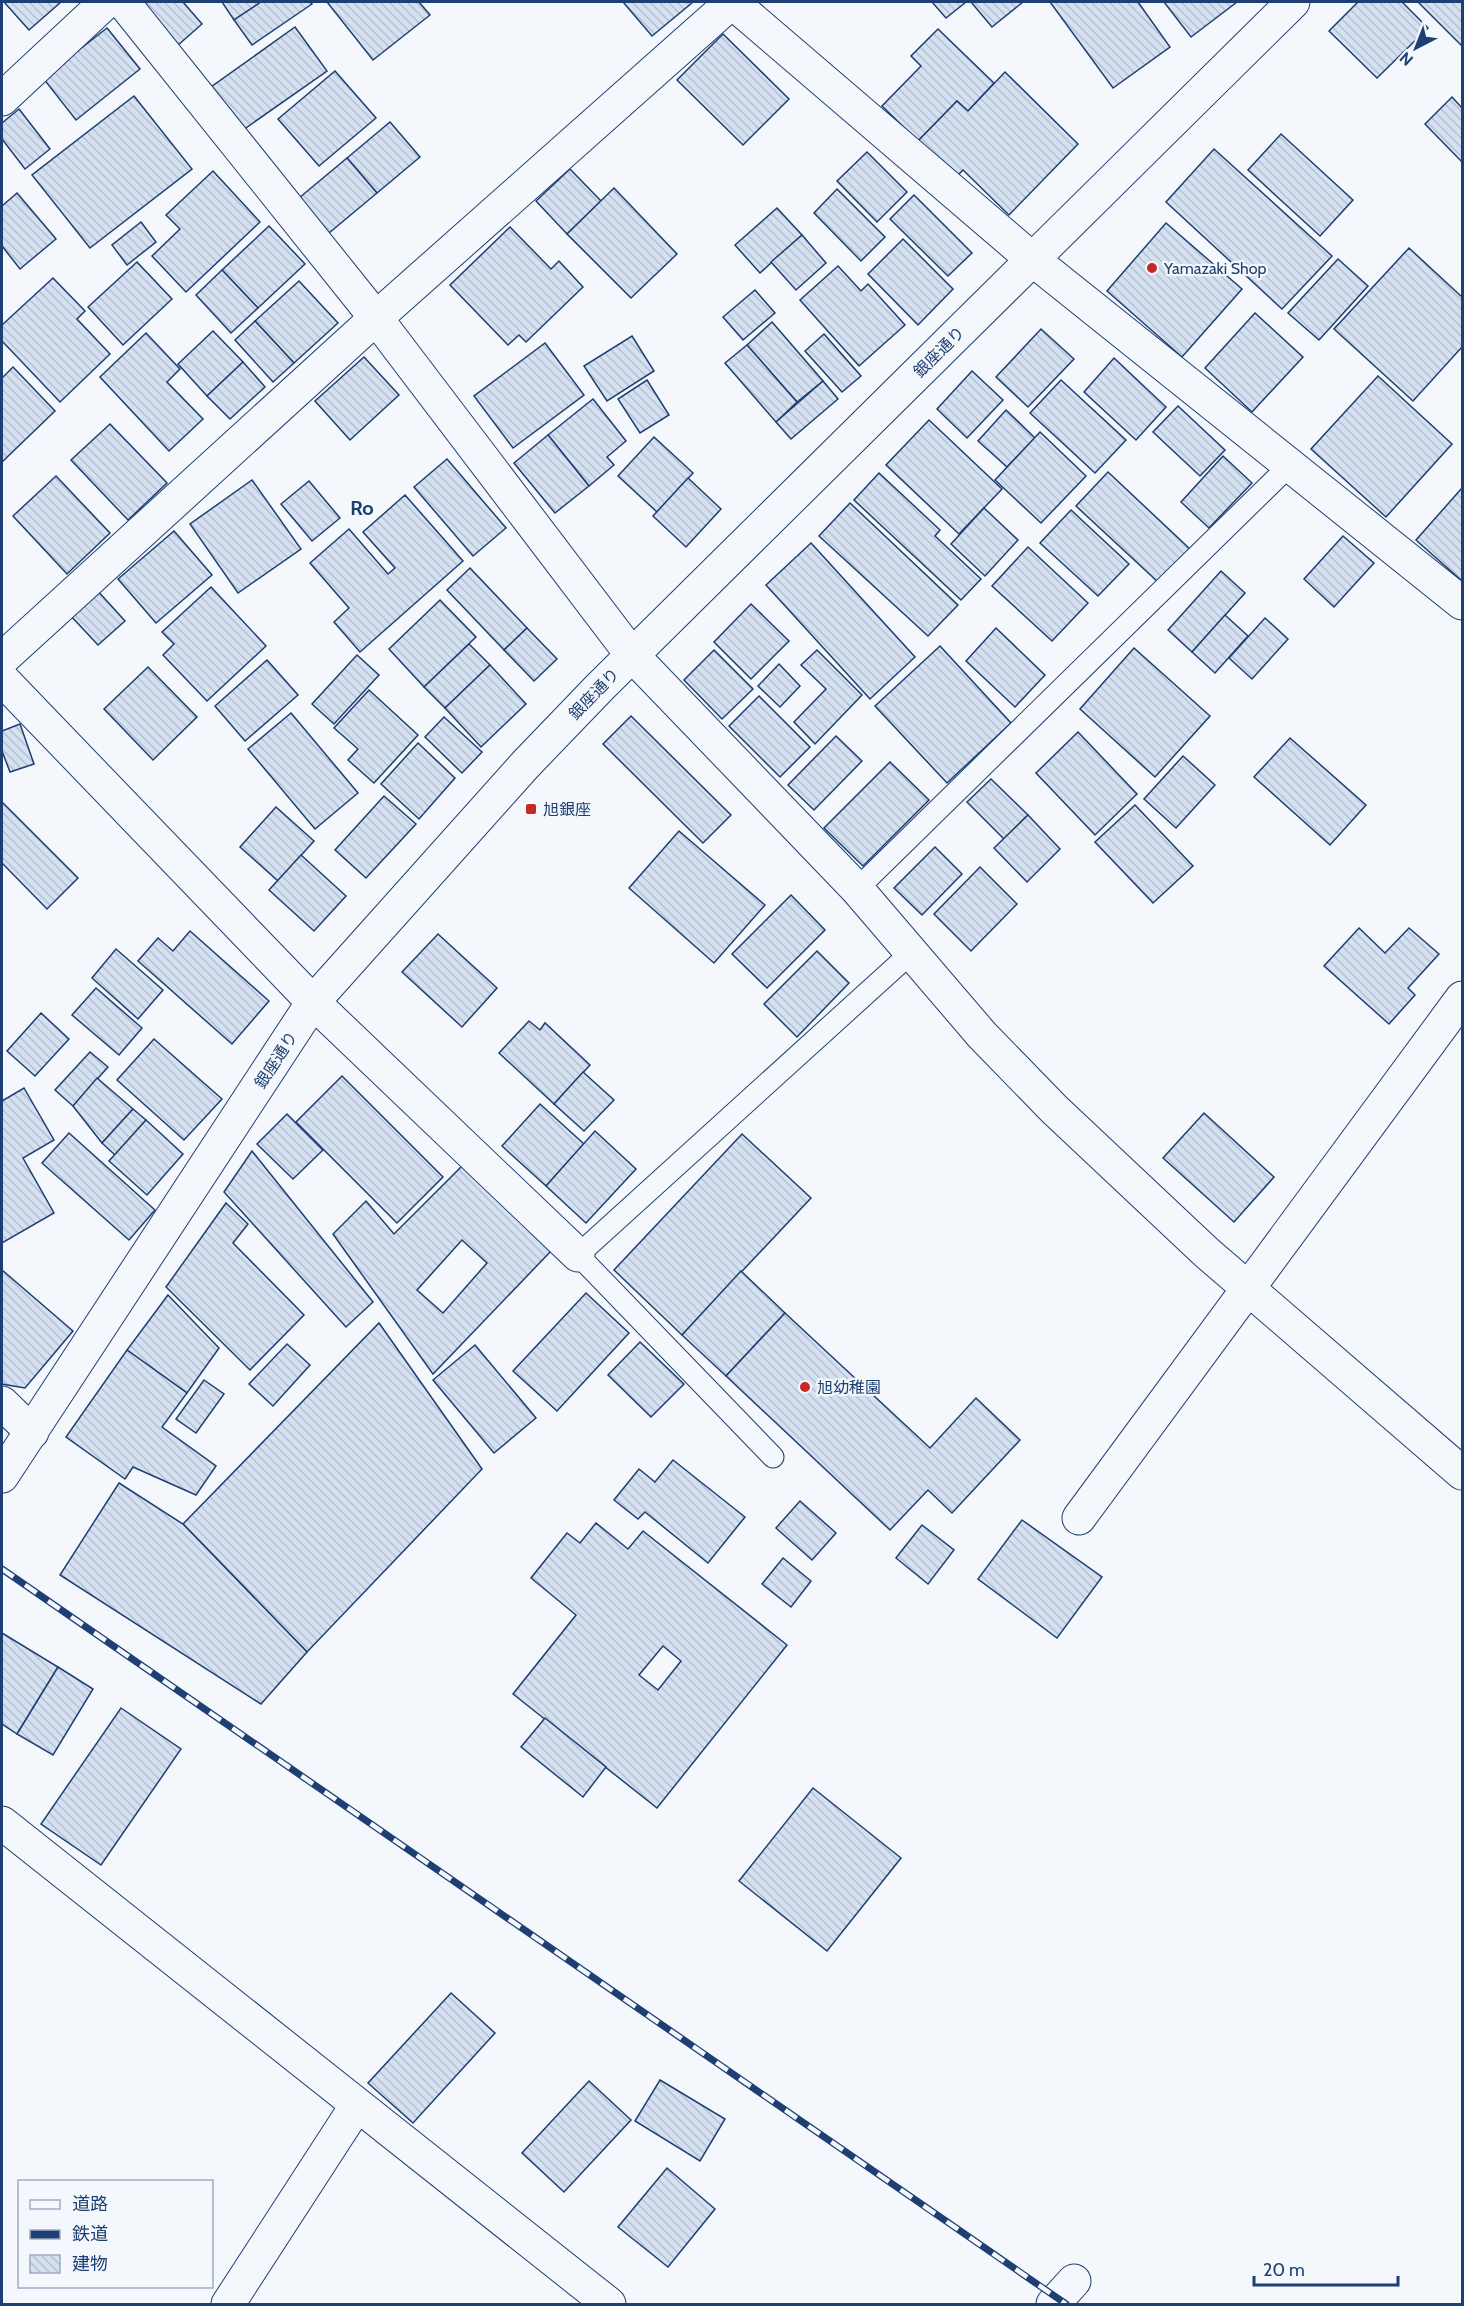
<svg xmlns="http://www.w3.org/2000/svg" width="1464" height="2306" viewBox="0 0 1464 2306" font-family="Cabin,'Noto Sans JP',sans-serif">
<style>
.building{fill:url(#building-back-hatch);stroke:#1d3f73;stroke-width:1.5;fill-rule:evenodd}
.lines{fill:none;stroke-linecap:round;stroke-linejoin:round}
.service-casing{stroke:#1d3f73;stroke-width:23}
.pedestrian-casing{stroke:#1d3f73;stroke-width:35}
.minor-casing{stroke:#1d3f73;stroke-width:35}
.tertiary-casing{stroke:#1d3f73;stroke-width:35}
.service{stroke:#f4f7fb;stroke-width:21}
.pedestrian{stroke:#f4f7fb;stroke-width:33}
.minor{stroke:#f4f7fb;stroke-width:33}
.tertiary{stroke:#f4f7fb;stroke-width:33}
.rail-casing{stroke:#1d3f73;stroke-width:7}
.rail{stroke:#f4f7fb;stroke-width:4.5;stroke-dasharray:14;stroke-linecap:butt}
.poi-dot{fill:#c62828;stroke:#f4f7fb;stroke-width:2}
.labels{text-anchor:middle;dominant-baseline:central;stroke-width:4.5;stroke-linejoin:round;paint-order:stroke}
.poi-label{font-size:16px;fill:#1d3f73;stroke:#f4f7fb;text-anchor:start}
.street-label{font-size:16px;fill:#1d3f73;stroke:#f4f7fb}
.quarter-label{font-size:20px;font-weight:bold;fill:#1d3f73;stroke:#f4f7fb}
</style>
<defs>
<pattern id="building-back-hatch" width="6" height="6" patternUnits="userSpaceOnUse" patternTransform="scale(1.5)"><rect width="6" height="6" fill="#d5e0f0"/><path d="M-1 5l2 2M0 0l6 6M5-1l2 2" fill="none" stroke="#b6c1d1"/></pattern>
</defs>
<rect width="100%" height="100%" fill="#f4f7fb"/>
<g class="building">
<path d="M4,2H61L29,30Z"/>
<path d="M138,2H183L202,24L177,46Z"/>
<path d="M222,2H261L234,20Z"/>
<path d="M261,2H310L312,4L252,45L234,20Z"/>
<path d="M327,2H419L430,15L373,60Z"/>
<path d="M623,2H693L652,36Z"/>
<path d="M932,2H966L946,18Z"/>
<path d="M971,2H1023L992,27Z"/>
<path d="M1050,2H1138L1170,47L1113,88Z"/>
<path d="M1164,2H1237L1191,37Z"/>
<path d="M1358,2H1402L1428,28L1377,78L1329,31Z"/>
<path d="M1418,2H1462V46Z"/>
<path d="M295,27L327,71L243,130L211,87Z"/>
<path d="M107,28L140,69L76,120L43,78Z"/>
<path d="M938,29L994,83L968,111L957,101L918,141L882,106L921,66L911,56Z"/>
<path d="M723,34L789,99L743,145L677,80Z"/>
<path d="M335,71L376,118L319,166L278,119Z"/>
<path d="M1005,72L1078,144L1009,215L963,170L955,178L918,141L957,101L968,111Z"/>
<path d="M134,96L192,169L90,248L32,175Z"/>
<path d="M1452,97L1462,108V162L1425,124Z"/>
<path d="M19,109L50,149L25,169L2,139V123Z"/>
<path d="M390,122L420,157L377,193L347,158Z"/>
<path d="M1281,134L1353,200L1320,236L1248,170Z"/>
<path d="M1214,149L1332,256L1282,309L1166,202Z"/>
<path d="M867,152L907,192L877,222L837,181Z"/>
<path d="M347,158L377,193L329,233L299,198Z"/>
<path d="M570,169L601,201L567,234L536,201Z"/>
<path d="M213,171L260,222L186,292L152,256L180,229L166,215Z"/>
<path d="M614,188L677,254L631,298L567,234Z"/>
<path d="M837,189L885,237L861,261L814,213Z"/>
<path d="M17,193L56,239L20,269L2,246V206Z"/>
<path d="M914,195L972,253L948,276L890,219Z"/>
<path d="M777,208L802,235L760,273L735,245Z"/>
<path d="M141,222L156,242L127,265L112,245Z"/>
<path d="M1166,223L1242,289L1182,357L1107,291Z"/>
<path d="M269,226L305,264L258,308L222,270Z"/>
<path d="M510,227L551,269L559,261L583,287L526,342L519,335L508,345L450,285Z"/>
<path d="M802,235L826,263L796,290L771,262Z"/>
<path d="M903,239L953,289L918,325L868,274Z"/>
<path d="M1409,248L1462,297V347L1413,401L1334,329Z"/>
<path d="M1338,259L1368,286L1319,340L1288,313Z"/>
<path d="M137,262L172,299L123,345L88,307Z"/>
<path d="M838,266L861,291L868,284L905,325L859,366L800,300Z"/>
<path d="M222,270L258,308L231,333L196,295Z"/>
<path d="M53,278L85,311L77,319L110,354L60,402L2,341V325Z"/>
<path d="M299,281L338,323L294,363L255,321Z"/>
<path d="M755,290L775,313L743,340L723,317Z"/>
<path d="M1255,313L1303,357L1252,412L1205,368Z"/>
<path d="M255,321L294,363L273,382L235,340Z"/>
<path d="M772,322L823,381L797,402L747,345Z"/>
<path d="M1041,329L1074,359L1028,407L996,377Z"/>
<path d="M213,331L243,362L207,396L178,364Z"/>
<path d="M146,333L180,369L167,382L203,419L169,451L100,377Z"/>
<path d="M824,334L861,376L842,392L805,351Z"/>
<path d="M632,336L654,371L607,401L584,366Z"/>
<path d="M545,343L584,395L513,448L474,396Z"/>
<path d="M747,345L797,402L776,422L725,363Z"/>
<path d="M364,357L399,395L350,440L315,401Z"/>
<path d="M1114,358L1166,407L1136,440L1084,392Z"/>
<path d="M243,362L265,387L230,419L207,396Z"/>
<path d="M13,367L55,411L2,462V378Z"/>
<path d="M972,371L1003,400L967,438L937,409Z"/>
<path d="M1378,376L1452,444L1386,517L1311,449Z"/>
<path d="M647,380L669,415L640,433L618,399Z"/>
<path d="M1061,380L1126,440L1095,473L1030,413Z"/>
<path d="M823,381L838,399L791,439L776,422Z"/>
<path d="M593,399L626,441L607,457L614,465L589,486L548,435Z"/>
<path d="M1178,406L1225,450L1200,476L1153,432Z"/>
<path d="M1006,410L1035,438L1007,467L978,441Z"/>
<path d="M929,420L1002,489L959,534L886,465Z"/>
<path d="M110,424L167,483L128,520L71,460Z"/>
<path d="M1040,432L1086,476L1041,523L995,480Z"/>
<path d="M548,435L589,486L555,513L514,463Z"/>
<path d="M654,437L693,473L657,512L618,476Z"/>
<path d="M1223,456L1252,483L1209,528L1181,502Z"/>
<path d="M447,459L506,528L473,556L414,487Z"/>
<path d="M1108,472L1191,550L1159,583L1076,506Z"/>
<path d="M879,473L940,530L935,536L981,579L961,600L854,500Z"/>
<path d="M56,476L110,533L67,574L13,516Z"/>
<path d="M688,478L721,509L686,547L653,516Z"/>
<path d="M252,480L301,549L238,593L190,524Z"/>
<path d="M309,481L340,518L312,541L281,504Z"/>
<path d="M1462,488V581L1416,540Z"/>
<path d="M405,495L463,561L360,652L334,622L349,608L310,563L349,529L388,574L395,568L363,532Z"/>
<path d="M850,503L958,605L928,636L819,536Z"/>
<path d="M984,508L1018,540L985,576L951,544Z"/>
<path d="M1071,510L1129,564L1098,596L1040,543Z"/>
<path d="M174,531L212,575L156,623L118,579Z"/>
<path d="M1343,536L1374,563L1334,607L1304,579Z"/>
<path d="M811,543L915,657L870,699L766,585Z"/>
<path d="M1028,547L1088,603L1052,641L992,586Z"/>
<path d="M470,568L527,628L504,650L447,590Z"/>
<path d="M1221,571L1245,593L1192,652L1168,630Z"/>
<path d="M211,587L266,646L207,701L163,655L174,644L162,632Z"/>
<path d="M96,589L125,621L98,645L69,614Z"/>
<path d="M440,600L476,637L424,687L389,649Z"/>
<path d="M751,604L789,641L751,679L714,642Z"/>
<path d="M1225,615L1248,636L1215,673L1192,652Z"/>
<path d="M1265,618L1288,639L1252,679L1229,658Z"/>
<path d="M527,628L557,659L534,681L504,650Z"/>
<path d="M996,628L1045,675L1015,707L966,661Z"/>
<path d="M469,644L490,665L445,708L424,687Z"/>
<path d="M940,646L1011,723L947,783L875,706Z"/>
<path d="M1134,648L1210,716L1155,777L1080,709Z"/>
<path d="M714,650L753,689L722,719L684,680Z"/>
<path d="M817,650L862,695L815,744L794,722L826,689L801,665Z"/>
<path d="M357,655L379,675L334,724L312,704Z"/>
<path d="M267,660L298,695L245,741L215,706Z"/>
<path d="M779,664L800,686L780,707L758,686Z"/>
<path d="M490,665L526,704L481,747L445,708Z"/>
<path d="M148,667L197,717L153,760L104,709Z"/>
<path d="M369,690L418,735L374,783L348,760L358,749L334,728Z"/>
<path d="M759,696L810,747L780,777L729,726Z"/>
<path d="M291,713L358,793L315,829L248,749Z"/>
<path d="M631,716L731,815L703,843L603,744Z"/>
<path d="M444,717L482,752L462,773L425,737Z"/>
<path d="M20,724L34,764L10,772L2,751V731Z"/>
<path d="M1078,732L1137,794L1095,835L1036,773Z"/>
<path d="M836,736L862,761L814,810L788,785Z"/>
<path d="M1290,738L1366,805L1330,845L1254,777Z"/>
<path d="M418,743L455,778L419,819L381,784Z"/>
<path d="M1183,756L1215,785L1176,828L1144,799Z"/>
<path d="M890,762L929,800L863,866L824,828Z"/>
<path d="M991,779L1028,815L1004,839L967,802Z"/>
<path d="M384,796L416,824L366,878L335,850Z"/>
<path d="M2,802L78,878L47,909L2,863Z"/>
<path d="M1135,805L1193,866L1153,903L1095,842Z"/>
<path d="M276,807L314,841L278,881L240,847Z"/>
<path d="M1028,815L1060,849L1027,882L994,848Z"/>
<path d="M679,831L765,905L714,963L629,888Z"/>
<path d="M935,847L962,874L922,915L894,888Z"/>
<path d="M301,855L346,896L314,931L269,890Z"/>
<path d="M980,867L1017,904L971,951L934,914Z"/>
<path d="M791,895L825,930L767,988L732,954Z"/>
<path d="M1359,928L1385,953L1409,928L1439,954L1408,988L1415,995L1389,1024L1324,966Z"/>
<path d="M190,931L269,1001L232,1044L138,961L158,938L173,951Z"/>
<path d="M438,934L497,988L462,1027L402,972Z"/>
<path d="M116,949L163,990L138,1019L92,978Z"/>
<path d="M817,951L849,983L797,1037L764,1004Z"/>
<path d="M96,988L142,1028L119,1055L72,1015Z"/>
<path d="M41,1013L69,1039L35,1076L7,1051Z"/>
<path d="M529,1021L540,1030L545,1023L590,1065L554,1104L499,1053Z"/>
<path d="M154,1039L222,1099L184,1140L117,1080Z"/>
<path d="M90,1052L108,1067L73,1106L55,1090Z"/>
<path d="M583,1072L614,1100L584,1131L554,1104Z"/>
<path d="M342,1076L443,1177L397,1223L296,1122Z"/>
<path d="M97,1078L133,1109L102,1143L73,1106Z"/>
<path d="M24,1088L54,1140L23,1158L54,1213L2,1243V1101Z"/>
<path d="M540,1104L584,1144L546,1186L502,1146Z"/>
<path d="M133,1109L146,1120L115,1155L102,1143Z"/>
<path d="M1204,1113L1274,1177L1234,1222L1163,1158Z"/>
<path d="M287,1114L323,1150L293,1179L257,1144Z"/>
<path d="M146,1120L183,1154L147,1195L109,1161Z"/>
<path d="M595,1131L636,1169L586,1223L546,1186Z"/>
<path d="M69,1133L155,1210L129,1240L42,1163Z"/>
<path d="M742,1134L811,1198L682,1335L614,1270Z"/>
<path d="M252,1151L373,1302L346,1327L224,1192Z"/>
<path d="M464,1164L552,1250L433,1374L333,1234L366,1201L394,1234ZM462,1240L487,1263L443,1313L417,1290Z"/>
<path d="M226,1203L248,1224L233,1243L304,1315L250,1370L166,1287Z"/>
<path d="M2,1270L73,1331L25,1388L2,1384Z"/>
<path d="M741,1271L785,1313L726,1376L682,1335Z"/>
<path d="M586,1293L629,1333L557,1411L513,1371Z"/>
<path d="M168,1295L219,1348L187,1393L127,1350Z"/>
<path d="M785,1313L930,1448L976,1398L1020,1440L952,1513L928,1490L890,1530L726,1376Z"/>
<path d="M379,1323L482,1469L307,1652L183,1524Z"/>
<path d="M640,1342L684,1384L651,1417L608,1375Z"/>
<path d="M287,1344L310,1365L273,1406L249,1384Z"/>
<path d="M475,1345L536,1418L494,1453L433,1380Z"/>
<path d="M127,1350L187,1393L162,1427L216,1466L196,1495L133,1467L125,1479L66,1437Z"/>
<path d="M204,1380L224,1394L196,1433L176,1419Z"/>
<path d="M673,1460L745,1517L708,1563L645,1512L638,1519L614,1500L639,1469L655,1482Z"/>
<path d="M119,1483L183,1524L307,1652L261,1704L60,1575Z"/>
<path d="M800,1501L836,1533L812,1560L776,1528Z"/>
<path d="M1022,1520L1102,1577L1057,1638L978,1579Z"/>
<path d="M596,1523L628,1549L643,1531L787,1645L657,1808L513,1694L576,1615L531,1578L567,1533L580,1543ZM663,1646L681,1661L658,1690L639,1675Z"/>
<path d="M922,1525L954,1550L928,1584L896,1558Z"/>
<path d="M783,1558L811,1581L791,1607L762,1584Z"/>
<path d="M2,1633L58,1667L17,1734L2,1724Z"/>
<path d="M58,1667L93,1689L53,1755L17,1734Z"/>
<path d="M121,1708L181,1749L101,1865L41,1824Z"/>
<path d="M545,1718L606,1767L583,1797L521,1747Z"/>
<path d="M813,1788L901,1858L827,1951L739,1881Z"/>
<path d="M451,1993L495,2033L413,2123L368,2083Z"/>
<path d="M660,2080L725,2119L700,2161L635,2121Z"/>
<path d="M589,2081L631,2120L564,2192L522,2153Z"/>
<path d="M667,2168L715,2209L668,2267L618,2227Z"/>
</g>
<g class="lines">
<g class="service-casing">
<g id="service">
<path d="M857,889L1290,465"/>
<path d="M773,1457L578,1255L912,952"/>
</g>
</g>
<g class="pedestrian-casing">
<path id="pedestrian" d="M1053,2304L1074,2281"/>
</g>
<g class="minor-casing">
<g id="minor">
<path d="M123,2L376,318L632,655"/>
<path d="M2,99L106,2"/>
<path d="M2,659L376,318L732,2L1032,259L1462,603"/>
<path d="M2,679L313,1002L578,1255"/>
<path d="M2,1403L32,1432"/>
<path d="M1079,1518L1462,998"/>
<path d="M2,1823L609,2304"/>
<path d="M228,2304L357,2105"/>
</g>
</g>
<g class="tertiary-casing">
<g id="tertiary">
<path d="M632,655L857,889L982,1035L1054,1109L1206,1252L1462,1473"/>
<path d="M2,1476L313,1002L525,765L600,687L1293,2"/>
</g>
</g>
<use href="#service" class="service"/>
<use href="#pedestrian" class="pedestrian"/>
<use href="#minor" class="minor"/>
<use href="#tertiary" class="tertiary"/>
<g class="rail-casing">
<path id="rail" d="M2,1569L1066,2304"/>
</g>
<use href="#rail" class="rail"/>
</g>
<g class="poi-dot">
<circle cx="1152" cy="268" r="6"/>
<rect x="525" y="803" width="12" height="12" rx="3"/>
<circle cx="805" cy="1387" r="6"/>
</g>
<g class="labels">
<g class="poi-label">
<text x="1164" y="268">Yamazaki Shop</text>
<text x="543" y="809">旭銀座</text>
<text x="817" y="1387">旭幼稚園</text>
</g>
<g class="street-label">
<text transform="translate(939 352) rotate(-45)">銀座通り</text>
<text transform="translate(594 694) rotate(-46)">銀座通り</text>
<text transform="translate(276 1060) rotate(-57)">銀座通り</text>
</g>
<g class="quarter-label">
<text x="362" y="508">Ro</text>
</g>
</g>
<rect width="1464" height="2306" fill="none" stroke="#1d3f73" stroke-width="6"/>
<rect x="18" y="2180" width="195" height="108" fill="#f4f7fb" stroke="#9eadc5" stroke-width="1.5"/>
<rect x="30" y="2200" width="30" height="9" fill="#f4f7fb" stroke="#9eadc5" stroke-width="1.5"/>
<text x="72" y="2210" font-size="18" fill="#1d3f73">道路</text>
<rect x="30" y="2230" width="30" height="9" fill="#1d3f73" stroke="#9eadc5" stroke-width="1.5"/>
<text x="72" y="2240" font-size="18" fill="#1d3f73">鉄道</text>
<rect x="30" y="2255" width="30" height="18" fill="url(#building-back-hatch)" stroke="#9eadc5" stroke-width="1.5"/>
<text x="72" y="2270" font-size="18" fill="#1d3f73">建物</text>
<g transform="translate(1416 48) rotate(222)" stroke="#f4f7fb" stroke-width="4.5" paint-order="stroke">
<path d="M0-4.5L10 22L0 15L-10 22Z" fill="#1d3f73"/>
<text y="-9" font-size="16" font-weight="bold" text-anchor="middle" fill="#1d3f73">N</text>
</g>
<path d="M1254 2276v9h144v-9" fill="none" stroke="#1d3f73" stroke-width="3"/>
<text x="1263" y="2276" font-size="18" fill="#1d3f73" stroke="#f4f7fb" stroke-width="4.5" paint-order="stroke">20 m</text>
</svg>
